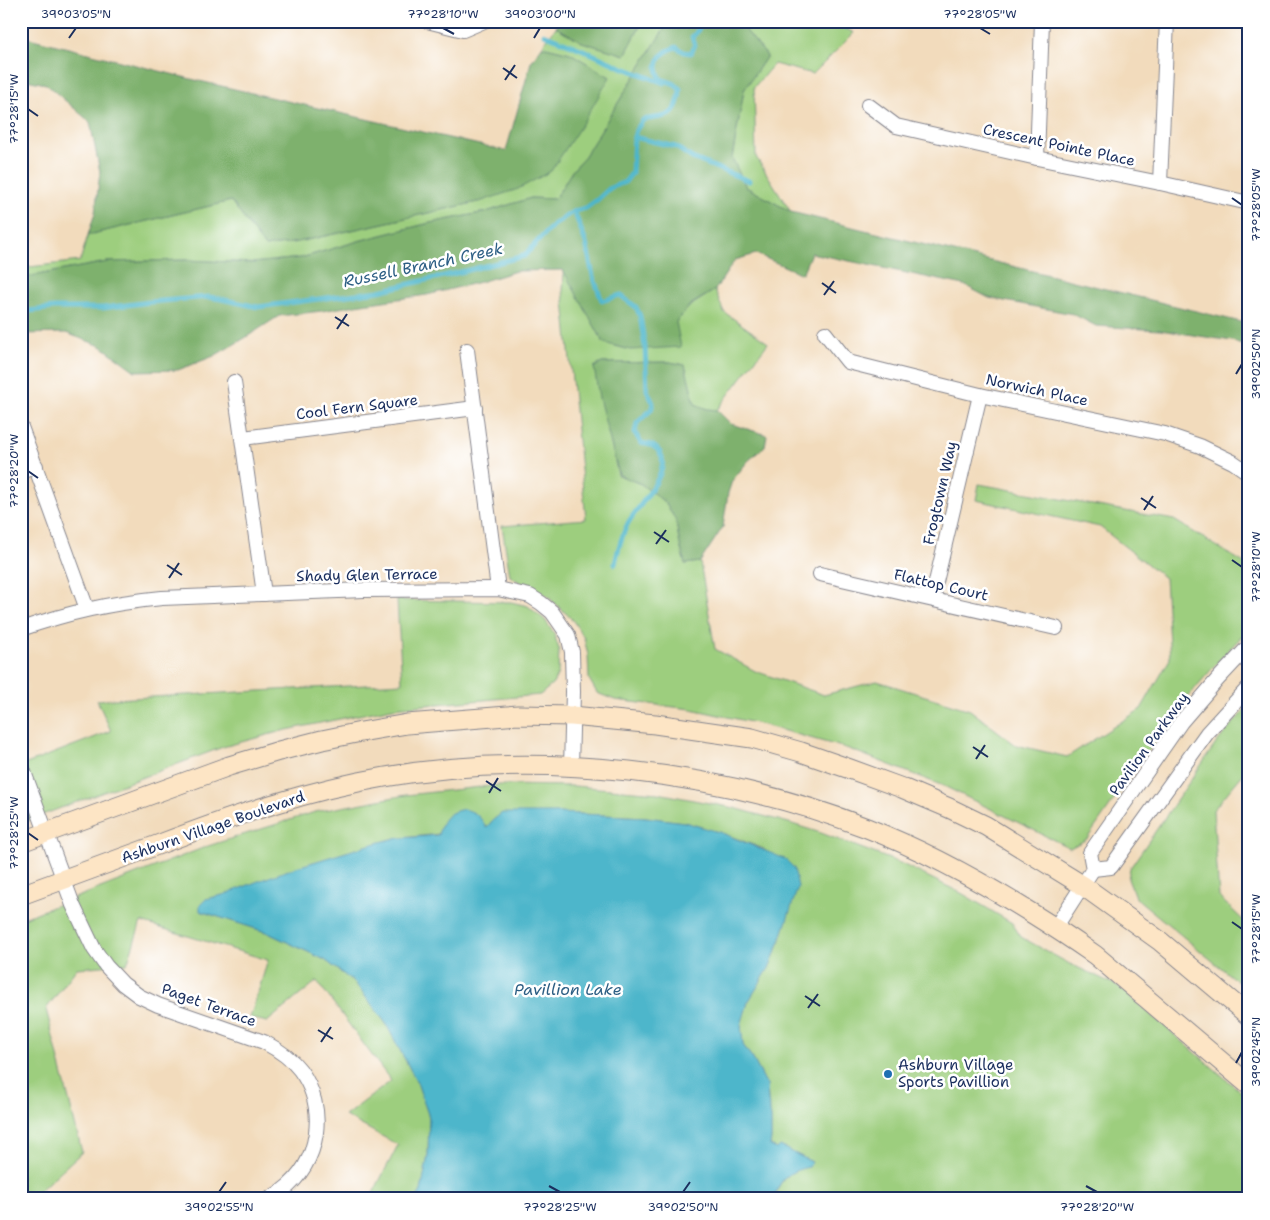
<svg xmlns="http://www.w3.org/2000/svg" width="1270" height="1220" viewBox="0 0 1270 1220" font-family="'Shantell Sans',sans-serif">
<style>
.green{fill:#9dce7e;stroke:#5c7e6e}
.forest{fill:#7eb16d;stroke:#4c7066}
.water{fill:#4db6cb;stroke:#347294}
.lines{fill:none;stroke-linecap:round;stroke-linejoin:round}
.stream{stroke:#4db6cb;stroke-width:5}
.street-casing{stroke:#86858d;stroke-width:16}
.secondary-casing{stroke:#86858d;stroke-width:21}
.street{stroke:#fff;stroke-width:14}
.secondary{stroke:#fde5c5;stroke-width:19}
.ticks{fill:none;stroke:#1b2f5e;stroke-width:2}
.poi-dot{fill:#1f6fb2;stroke:#fff;stroke-width:2}
.labels{text-anchor:middle;dominant-baseline:central;stroke-width:5;stroke-linejoin:round;paint-order:stroke}
.street-label{font-size:15px;fill:#1b2f5e;stroke:#fff}
.poi-label{font-size:15px;fill:#1b2f5e;stroke:#fff;text-anchor:start}
.water-label{font-size:16px;font-style:italic;fill:#2c5e84;stroke:#fff}
.neatline{fill:none;stroke:#1b2f5e;stroke-width:2}
.ticks-label{font-size:12px;text-anchor:middle;fill:#1b2f5e}
</style>
<rect width="100%" height="100%" fill="#fff"/>
<filter id="ink" filterUnits="userSpaceOnUse"><feTurbulence type="fractalNoise" baseFrequency=".02" numOctaves="2"/><feDisplacementMap in="SourceGraphic" scale="10" xChannelSelector="R" yChannelSelector="G"/><feConvolveMatrix kernelMatrix="1 2 1 2 8 2 1 2 1" color-interpolation-filters="sRGB"/></filter>
<filter id="wash" filterUnits="userSpaceOnUse"><feTurbulence type="fractalNoise" baseFrequency=".0096" numOctaves="4" result="noise"/><feDisplacementMap in="SourceGraphic" scale="20" xChannelSelector="R" yChannelSelector="G"/><feGaussianBlur stdDeviation="1.12" result="paint"/><feColorMatrix in="noise" values="0 0 0 0 0 0 0 0 0 0 0 0 0 0 0 0 0 1.4 0 .05"/><feComposite in="paint" operator="in"/></filter>
<g filter="url(#wash)">
<rect width="100%" height="100%" fill="#f2dbbc"/>
<g class="green">
<path d="M643,21H669L583,159L572,171L555,199L531,198L486,212L430,223L362,240L301,258L252,263L186,260L107,262L21,278V268L80,261L88,235L231,201L265,247L298,242L482,201L610,77L570,53L542,46L556,27L582,42L625,55Z"/>
<path d="M738,21H832L854,33L813,74L774,64L754,87L756,157L791,212L746,187L732,158L744,90L767,56Z"/>
<path d="M564,270L604,343L676,322L690,306L715,290L724,312L768,343L717,410L707,409L694,404L685,365L670,362L602,363L594,367L618,475L641,484L666,503L676,521L679,540L685,564L700,562L715,649L755,671L824,695L877,681L970,710L1016,745L1067,757L1141,709L1170,659L1165,578L1100,527L976,500L979,484L1174,520L1249,566V629L1223,656L1179,707L1087,839L1070,848L946,787L849,749L760,724L691,709L615,700L597,693L589,679L588,655L584,638L572,619L546,595L521,583L510,576L502,526L586,519L563,291Z"/>
<path d="M397,600L511,602L528,606L545,620L554,634L559,649L558,673L553,684L540,695L392,708L282,731L223,747L21,823V766L111,731L97,700L402,683Z"/>
<path d="M1249,705V767L1213,810L1219,897L1249,926V991L1135,897L1128,879L1130,868L1217,742Z"/>
<path d="M499,785L574,786L658,793L734,808L789,823L821,833L900,863L963,894L1012,923L1021,937L1068,963L1118,986L1240,1091L1249,1101V1199H774C780,1176 792,1172 812,1162L780,1146L777,1149L770,1146L771,1138V1118L768,1101L767,1085L753,1059L743,1045L741,1025L748,1002L769,968L780,941L787,919L764,849L722,833L684,822L646,817L558,813L493,820L486,829L392,839L297,867L223,895L206,899L200,911L266,932L325,960L355,983L385,1022L417,1082L429,1117L428,1156L421,1191L416,1199H370L398,1145L345,1116L391,1081L317,981L267,1022L250,1018L268,960L141,922L127,964L77,968L46,1009L82,1152L30,1199H21V919L208,846L315,812L406,795Z"/>
</g>
<g class="forest">
<path d="M560,21H643L625,55L582,42L556,27Z"/>
<path d="M669,21H738L767,56L744,90L732,158L746,187L791,212L1249,324V346L1232,341L1160,330L1096,326L1073,314L989,298L964,285L811,253L802,274L756,254L735,260L715,290L690,305L676,322L681,347L630,350L604,343L563,270L516,271L480,282L427,295L362,304L322,311L279,316L245,338L214,356L178,370L135,371L101,346L66,333L21,334V278L107,262L186,260L252,263L301,258L362,240L430,223L486,212L531,198L555,199L572,171L583,159Z"/>
<path d="M21,36L195,80L506,151L531,62L542,46L570,53L610,77L582,124L551,171L518,189L482,201L298,242L265,247L231,201L88,235L95,213L100,172L90,122L46,84L21,79Z"/>
<path d="M670,362L685,365L695,404L707,409L717,410L731,424L767,435L765,446L748,461L732,481L728,493L723,527L700,562L685,564L679,540L676,521L666,503L641,484L619,475L599,398L594,367L602,363Z"/>
</g>
<path class="water" d="M464,809C476,812 481,817 486,828L493,820L502,813H558L646,817L684,822L722,833L785,859L794,868L798,887L780,941L769,968L748,1002L741,1025L743,1045L753,1059L767,1085L768,1101L771,1118V1138L770,1146L777,1149L780,1146L812,1162L809,1167C789,1171 780,1178 774,1199H416L421,1191L428,1156L429,1117L417,1082L385,1022L355,983L325,960L266,932L200,911V905L206,899L223,895L261,880L297,867L369,845L392,839L438,835C443,818 446,813 464,809Z"/>
<g class="lines">
<g class="stream">
<path d="M843,21L845,27"/>
<path d="M544,34L581,49L621,67L664,83"/>
<path d="M634,137L676,147L692,158L749,181"/>
<path d="M21,312L54,308H103L150,302L209,297L221,299L258,307L379,291L465,271L524,256L553,225L574,211"/>
<path d="M615,564C618,549 621,537 628,523C637,506 682,463 653,446C649,444 645,444 641,443L635,433L637,423L651,410L653,403L647,390L645,347L640,316L636,307L620,295L602,301L593,276L586,243L574,211L586,208L597,200L610,188L625,182L632,173L634,137L636,130L643,120C650,118 662,118 668,115C677,110 680,98 680,89L673,83L660,79C659,75 657,70 657,67C658,56 667,50 676,47L684,52L691,53L695,45L692,37L696,33L703,21"/>
</g>
</g>
</g>
<g filter="url(#ink)">
<g class="lines">
<g class="street-casing">
<g id="street">
<path d="M427,21L463,30L484,21"/>
<path d="M868,105L896,126L1037,158L1160,183L1249,203"/>
<path d="M1037,158L1042,21"/>
<path d="M1160,183L1167,21"/>
<path d="M825,333L848,362L980,395L1165,434L1200,446L1233,462L1249,473"/>
<path d="M467,350L498,589"/>
<path d="M234,382L264,594"/>
<path d="M21,427L87,609"/>
<path d="M243,438L475,408"/>
<path d="M21,472L36,466"/>
<path d="M820,574L1056,628"/>
<path d="M932,599L980,395"/>
<path d="M21,629C70,612 111,603 162,598L364,590L498,589L530,596L541,603L552,612L568,635L572,652L573,692L571,767"/>
<path d="M21,764L73,905L94,949L106,966L123,984L139,996L158,1005L264,1042C277,1049 291,1058 300,1070C328,1108 320,1163 282,1191C278,1194 273,1196 269,1199"/>
<path d="M1093,869L1111,867L1207,733L1249,687"/>
<path d="M1055,928L1093,869L1090,853L1181,722L1218,679L1249,646"/>
</g>
</g>
<g class="secondary-casing">
<g id="secondary">
<path d="M21,842L229,766L279,751L322,740L361,732L407,724L518,715L572,716L655,724L752,738L801,752L850,769L902,788L949,808L986,826L1082,885L1160,941L1249,1016"/>
<path d="M21,895C67,878 114,861 160,844C233,816 308,790 385,777C540,750 720,771 867,828C926,851 980,881 1033,914C1054,927 1075,941 1095,955C1112,969 1129,984 1146,998C1180,1027 1215,1056 1249,1085"/>
</g>
</g>
<use href="#street" class="street"/>
<use href="#secondary" class="secondary"/>
</g>
</g>
<path class="ticks" d="M443,28L454,34M980,28L990,34M69,38L76,28M534,38L540,28M503,68L517,78M505,80L515,65M28,109L38,116M1232,198L1242,205M822,283L836,293M824,295L834,281M335,317L349,326M337,329L347,314M1236,374L1242,364M28,471L38,478M1141,498L1156,508M1144,510L1153,496M654,532L669,542M656,544L666,530M1232,560L1242,567M167,565L182,575M169,578L179,563M973,747L988,757M976,759L985,745M486,781L501,791M489,793L498,778M28,833L38,840M1232,922L1242,929M805,996L820,1006M808,1008L818,994M318,1030L333,1039M321,1042L331,1027M1236,1063L1242,1052M549,1186L560,1192M1086,1186L1097,1192M219,1192L226,1182M683,1192L690,1182"/>
<circle class="poi-dot" cx="888" cy="1074" r="5"/>
<g class="labels">
<g class="street-label">
<text transform="translate(1059 145) rotate(12)">Crescent Pointe Place</text>
<text transform="translate(1037 390) rotate(12)">Norwich Place</text>
<text transform="translate(357 407) rotate(-7)">Cool Fern Square</text>
<text transform="translate(940 493) rotate(-77)">Frogtown Way</text>
<text transform="translate(367 575) rotate(-1)">Shady Glen Terrace</text>
<text transform="translate(941 585) rotate(13)">Flattop Court</text>
<text transform="translate(1149 744) rotate(-54)">Pavilion Parkway</text>
<text transform="translate(213 827) rotate(-19)">Ashburn Village Boulevard</text>
<text transform="translate(209 1005) rotate(20)">Paget Terrace</text>
</g>
<g class="poi-label">
<text x="898" y="1065">Ashburn Village<tspan x="898" dy="17">Sports Pavillion</tspan></text>
</g>
<g class="water-label">
<text transform="translate(423 265) rotate(-12)">Russell Branch Creek</text>
<text x="568" y="989">Pavillion Lake</text>
</g>
</g>
<rect width="1270" height="1220" fill="none" stroke="#fff" stroke-width="55"/>
<rect x="28" y="28" width="1214" height="1164" class="neatline"/>
<g class="ticks-label">
<text x="76" y="18">39°03'05"N</text>
<text x="443" y="18">77°28'10"W</text>
<text x="540" y="18">39°03'00"N</text>
<text x="980" y="18">77°28'05"W</text>
<text transform="translate(14 109) rotate(-90)" y="4">77°28'15"W</text>
<text transform="translate(1256 205) rotate(-90)" y="4">77°28'05"W</text>
<text transform="translate(1256 364) rotate(-90)" y="4">39°02'50"N</text>
<text transform="translate(14 471) rotate(-90)" y="4">77°28'20"W</text>
<text transform="translate(1256 567) rotate(-90)" y="4">77°28'10"W</text>
<text transform="translate(14 833) rotate(-90)" y="4">77°28'25"W</text>
<text transform="translate(1256 929) rotate(-90)" y="4">77°28'15"W</text>
<text transform="translate(1256 1052) rotate(-90)" y="4">39°02'45"N</text>
<text x="219" y="1211">39°02'55"N</text>
<text x="560" y="1211">77°28'25"W</text>
<text x="683" y="1211">39°02'50"N</text>
<text x="1097" y="1211">77°28'20"W</text>
</g>
</svg>
